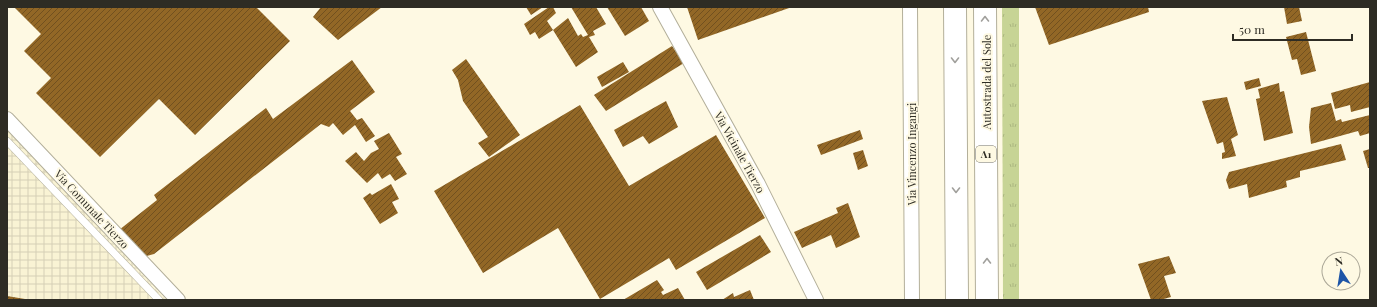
<svg xmlns="http://www.w3.org/2000/svg" width="1377" height="307" viewBox="0 0 1377 307" font-family="'Playfair Display',serif">
<style>
.industrial{fill:url(#industrial-grid)}
.grass{fill:url(#grass-tufts)}
.building{fill:url(#building-hatch)}
.lines{fill:none;stroke-linecap:round;stroke-linejoin:round}
.service-casing{stroke:#b3af9a;stroke-width:8}
.minor-casing{stroke:#b3af9a;stroke-width:16}
.motorway-casing{stroke:#b3af9a;stroke-width:24}
.service{stroke:#fff;stroke-width:7}
.minor{stroke:#fff;stroke-width:14}
.motorway{stroke:#fff;stroke-width:22}
.oneway{stroke:#a1a09c}
.labels{text-anchor:middle;dominant-baseline:central;stroke-width:4;stroke-linejoin:round;paint-order:stroke}
.shield{fill:#fef9e3;stroke:#6c6a5d;stroke-width:1}
.shield-label{font-size:10px;font-weight:bold;fill:#2e2c24}
.street-label{font-size:11px;fill:#2e2c24;stroke:#fef9e3}
</style>
<defs>
<pattern id="industrial-grid" width="8" height="8" patternUnits="userSpaceOnUse"><rect width="8" height="8" fill="#f9f3d4"/><path d="M0 4h8M4 0v8" fill="none" stroke="#d6d0b6"/></pattern>
<pattern id="grass-tufts" width="24" height="20" patternUnits="userSpaceOnUse"><rect width="24" height="20" fill="#c7d495"/><path d="M3 7l-1-3M5 7V3M7 7l1-3M15 17l-1-3M17 17v-4M19 17l1-3" fill="none" stroke="#abb680"/></pattern>
<pattern id="building-hatch" width="6" height="6" patternUnits="userSpaceOnUse"><rect width="6" height="6" fill="#926726"/><path d="M-1 1l2-2M0 6l6-6M5 7l2-2" fill="none" stroke="#71501f"/></pattern>
</defs>
<rect width="100%" height="100%" fill="#fef9e3"/>
<path class="industrial" d="M7,128L166,300H7Z"/>
<path class="grass" d="M1002,7H1019V300H1003Z"/>
<g class="building">
<path d="M16,7H256L290,41L195,135L159,99L100,157L36,93L51,78L24,51L41,34L15,8Z"/>
<path d="M321,7H382L338,40L313,17Z"/>
<path d="M526,7H543L531,15Z"/>
<path d="M549,7H553L556,13L547,21L553,30L568,18L578,36L581,34L583,37L588,35L571,7H596L606,24L593,31L595,35L589,37L598,52L576,67L553,30L539,39L535,32L530,35L524,24Z"/>
<path d="M607,7H641L649,21L625,36Z"/>
<path d="M687,7H792L698,40Z"/>
<path d="M1035,7H1148L1149,12L1049,45Z"/>
<path d="M1284,7H1299L1302,21L1287,24Z"/>
<path d="M1306,32L1316,71L1301,75L1297,59L1292,60L1286,37Z"/>
<path d="M672,46L684,63L606,111L594,95Z"/>
<path d="M466,59L520,135L489,157L478,143L488,137L463,101L458,80L452,70Z"/>
<path d="M352,60L375,92L350,111L357,120L362,118L375,136L366,142L355,125L343,135L333,123L329,127L321,124L154,254L143,257L119,230L157,200L154,195L266,108L273,119Z"/>
<path d="M623,62L629,72L602,87L597,77Z"/>
<path d="M1259,78L1261,86L1246,90L1244,82Z"/>
<path d="M1370,82V107L1351,112L1350,105L1335,109L1331,93Z"/>
<path d="M1279,83L1280,92L1284,91L1293,133L1264,141L1256,99L1260,98L1258,89Z"/>
<path d="M1227,97L1238,135L1231,139L1236,156L1222,159V153L1225,152L1223,142L1217,144L1202,101Z"/>
<path d="M666,101L678,127L649,144L643,136L623,147L614,130Z"/>
<path d="M1331,103L1336,121L1341,119L1342,122L1370,115V133L1360,136L1358,131L1311,144L1309,127L1311,108Z"/>
<path d="M580,105L629,186L716,135L765,218L676,270L669,258L600,299L558,228L483,273L434,191Z"/>
<path d="M860,130L863,139L821,155L817,145Z"/>
<path d="M389,133L402,154L396,157L407,174L395,181L390,174L382,179L378,173L367,183L345,161L356,152L364,161L371,153L379,149L374,141Z"/>
<path d="M1341,144L1346,160L1300,171V177L1286,181L1287,187L1249,198L1247,184L1229,189L1226,180L1229,172Z"/>
<path d="M1370,149V168H1368L1363,151Z"/>
<path d="M863,150L868,166L858,170L853,153Z"/>
<path d="M391,184L399,199L392,202L398,213L380,224L363,198L370,193L372,195Z"/>
<path d="M848,203L860,237L836,248L831,235L802,248L794,232L838,213L836,208Z"/>
<path d="M760,235L771,252L707,290L696,272Z"/>
<path d="M1169,256L1176,273L1164,276L1171,297L1160,300H1151L1138,264Z"/>
<path d="M657,280L664,290L661,292L663,295L678,288L685,300H623Z"/>
<path d="M750,290L754,300H722L733,293L734,297Z"/>
<path d="M7,296L25,299L24,300H7Z"/>
</g>
<g class="lines">
<g class="service-casing">
<path id="service" d="M7,141L159,300"/>
</g>
<g class="minor-casing">
<g id="minor">
<path d="M660,7L758,184L816,300"/>
<path d="M910,7L912,300"/>
<path d="M7,119L178,300"/>
</g>
</g>
<g class="motorway-casing">
<g id="motorway">
<path d="M955,7L957,300"/>
<path d="M985,7L987,300"/>
</g>
</g>
<use href="#service" class="service"/>
<use href="#minor" class="minor"/>
<use href="#motorway" class="motorway"/>
</g>
<defs><path id="oneway-chevron" d="M-2-3.5L2.5 0L-2 3.5" fill="none" stroke-width="1.6" stroke-linecap="round" stroke-linejoin="round"/></defs>
<g class="oneway">
<use href="#oneway-chevron" transform="translate(985 19) rotate(-90)"/>
<use href="#oneway-chevron" transform="translate(955 60) rotate(90)"/>
<use href="#oneway-chevron" transform="translate(956 190) rotate(90)"/>
<use href="#oneway-chevron" transform="translate(987 261) rotate(-90)"/>
</g>
<g class="labels">
<rect class="shield" x="976" y="146" width="20" height="16" rx="3"/>
<g class="shield-label">
<text x="986" y="154">A1</text>
</g>
<g class="street-label">
<text transform="translate(986 82) rotate(-90)">Autostrada del Sole</text>
<text transform="translate(740 152) rotate(61)">Via Vicinale Tierzo</text>
<text transform="translate(911 154) rotate(-90)">Via Vincenzo Ingangi</text>
<text transform="translate(92 209) rotate(47)">Via Comunale Tierzo</text>
</g>
</g>
<rect width="1377" height="307" fill="none" stroke="#2e2c24" stroke-width="16"/>
<g transform="translate(1341 271) rotate(348)"><circle r="19" fill="#fef9e3" stroke="#aba797"/>
<path d="M0-3L7 15L0 10L-7 15Z" fill="#1e55a7"/>
<text y="-6" font-size="11" font-weight="bold" text-anchor="middle" fill="#2e2c24">N</text>
</g>
<path d="M1233 34v6h119v-6" fill="none" stroke="#2e2c24" stroke-width="2"/>
<text x="1239" y="34" font-size="12" fill="#2e2c24" stroke="#fef9e3" stroke-width="3" paint-order="stroke">50 m</text>
</svg>
